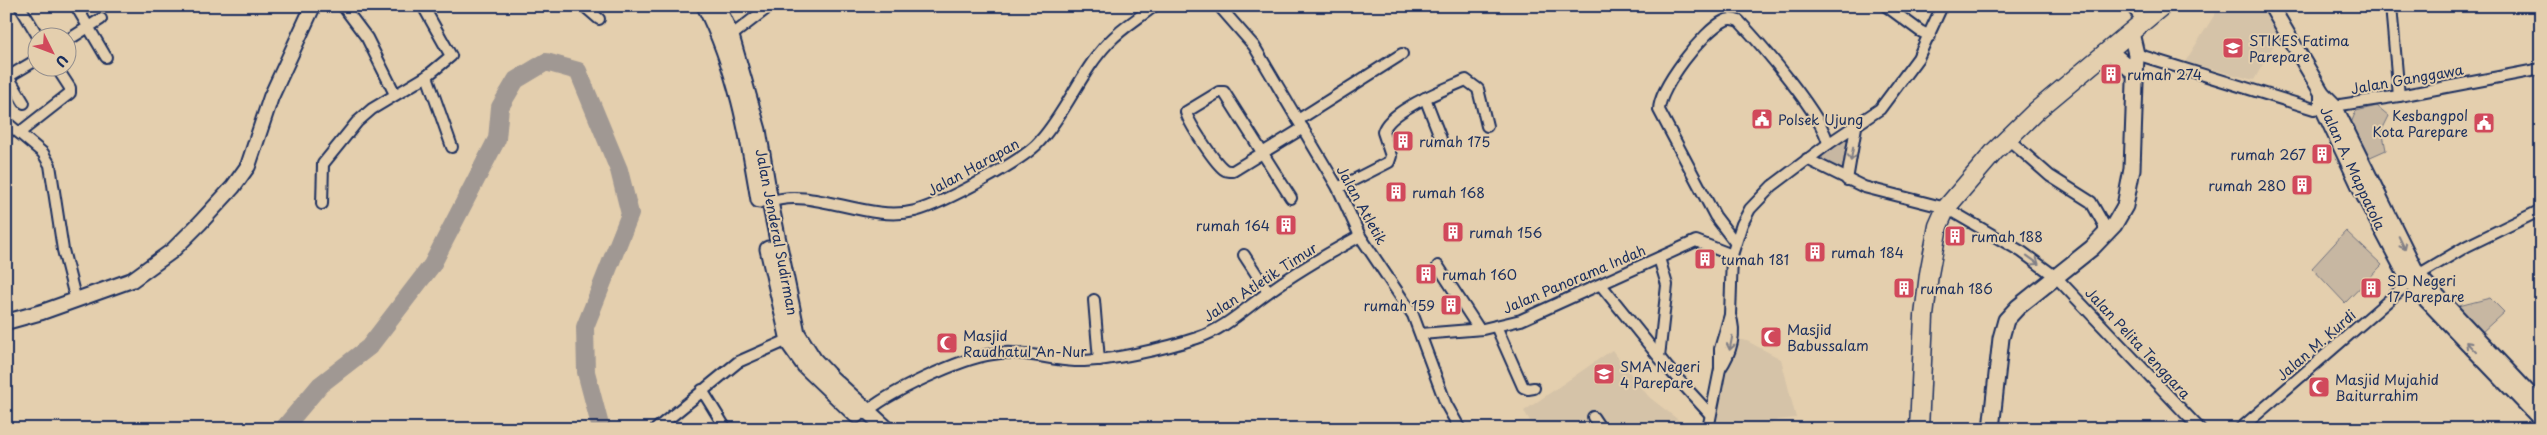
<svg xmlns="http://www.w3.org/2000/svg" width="2547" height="435" viewBox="0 0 2547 435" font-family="'Playpen Sans',sans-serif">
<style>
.built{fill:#d5c3a8}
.green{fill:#c7b7a2;stroke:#717380}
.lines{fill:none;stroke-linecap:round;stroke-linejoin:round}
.river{stroke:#a09893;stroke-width:18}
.minor-casing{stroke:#1b2f5e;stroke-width:14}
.tertiary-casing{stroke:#1b2f5e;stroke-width:18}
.secondary-casing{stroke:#1b2f5e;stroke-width:19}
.trunk-casing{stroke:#1b2f5e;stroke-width:21}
.minor{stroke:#e4cfae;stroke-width:10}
.tertiary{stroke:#e4cfae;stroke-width:14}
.secondary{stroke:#e4cfae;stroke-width:15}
.trunk{stroke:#e4cfae;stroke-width:18}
.oneway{stroke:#807f86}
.labels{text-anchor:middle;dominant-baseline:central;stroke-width:4;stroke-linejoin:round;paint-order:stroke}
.poi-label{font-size:14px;fill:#1b2f5e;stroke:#e4cfae;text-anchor:start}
.street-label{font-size:14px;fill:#1b2f5e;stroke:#e4cfae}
</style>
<rect width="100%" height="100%" fill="#e4cfae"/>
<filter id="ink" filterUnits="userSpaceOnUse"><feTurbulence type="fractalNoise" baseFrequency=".02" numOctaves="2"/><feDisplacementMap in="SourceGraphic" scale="10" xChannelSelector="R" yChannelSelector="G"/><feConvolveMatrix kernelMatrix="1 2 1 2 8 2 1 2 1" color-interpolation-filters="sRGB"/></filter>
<g filter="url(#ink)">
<g class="built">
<path d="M2220,6H2264L2280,34L2254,80L2185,62Z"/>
<path d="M1736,339L1747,341L1781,359L1796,418L1777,420L1764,429H1716L1715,415Z"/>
<path d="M1612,350L1649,397L1690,429H1535L1524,411Z"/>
</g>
<g class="green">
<path d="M2377,106L2389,116L2382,130L2386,150L2368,158L2351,123L2356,111Z"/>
<path d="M1852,134L1844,174L1824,164L1821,154Z"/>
<path d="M2346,231L2382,265L2345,303L2312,268Z"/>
<path d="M2490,298L2504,312L2481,333L2455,307Z"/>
</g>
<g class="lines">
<path class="river" d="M283,429L320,385L369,347L432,265L497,139L500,107L516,80L546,62L578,71L619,170L630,214L585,327L586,372L601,429"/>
<g class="minor-casing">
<g id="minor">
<path d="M76,6L106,57"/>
<path d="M343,6L367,38L395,94"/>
<path d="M584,6L599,19"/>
<path d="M1219,6L1254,46L1338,188L1360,236L1413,315L1446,404L1460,429"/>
<path d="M1886,6L1920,31L1930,36"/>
<path d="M2131,6L2144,22"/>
<path d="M2391,6L2399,96"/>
<path d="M21,8L39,38"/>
<path d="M731,36L770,6"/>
<path d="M68,40L101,19"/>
<path d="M2136,54L2314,109L2399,96L2541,69"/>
<path d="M6,73L24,103"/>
<path d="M427,76L452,147"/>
<path d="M6,78L38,59"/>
<path d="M1425,98L1441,139"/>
<path d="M1298,120L1402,54"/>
<path d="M6,122L43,153L50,165L63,250L76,301"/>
<path d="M19,133L70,93V88L57,68"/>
<path d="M2008,139L2050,176L2091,202L2104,225V236"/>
<path d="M1807,159L1864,187L1946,208L2022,252L2056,277L2200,429"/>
<path d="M1847,180L1856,127"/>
<path d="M1338,188L1389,162L1391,156L1383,132C1389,110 1446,89 1466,80L1478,89L1487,126"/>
<path d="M1291,198L1224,92H1219L1186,112C1188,122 1216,165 1225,170C1227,171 1230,171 1233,171L1303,128"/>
<path d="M770,202C811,186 867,223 915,211C941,204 1024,161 1040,141C1067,111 1081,71 1109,42C1122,28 1139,18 1154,6"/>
<path d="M322,204L323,164L357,122L372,109L427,76L451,56L423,6"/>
<path d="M1734,241L1715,216L1659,110C1659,88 1704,30 1724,21C1729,18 1733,19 1739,21C1759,42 1824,117 1828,144"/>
<path d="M1244,255L1268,292"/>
<path d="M1659,258L1667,285L1659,357"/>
<path d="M1438,266L1479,329"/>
<path d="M1601,285L1667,367L1709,413"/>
<path d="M1094,300L1099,360"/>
<path d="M1496,326L1523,387L1528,389L1534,388"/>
<path d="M1421,334L1483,329L1521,320L1696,241L1732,255"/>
<path d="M1720,369C1731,353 1737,333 1730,315"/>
<path d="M702,390L726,429"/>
<path d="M864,414C887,393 961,358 993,354C1021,349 1048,360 1075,361C1107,362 1167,348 1197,338C1225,329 1247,307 1270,291C1299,270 1329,253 1360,236"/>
<path d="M1593,417L1601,429"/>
<path d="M656,429L738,362L788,340"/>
<path d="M1708,429L1720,369V349L1730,315L1732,255L1742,224L1750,209L1772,186L1828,144L1880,109L1918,58L1942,6"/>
<path d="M2240,429L2418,275L2467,246L2541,210"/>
</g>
</g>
<g class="tertiary-casing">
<g id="tertiary">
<path d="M2271,6L2322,93L2334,105L2418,275L2541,406"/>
<path d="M2322,93V107L2364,196L2410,283L2541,420"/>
<path d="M6,322L42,312L132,280L172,251L200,223L233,187L248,166L271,97L313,6"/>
</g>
</g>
<g class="secondary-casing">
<g id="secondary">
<path d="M705,6C736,67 748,133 759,200"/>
<path d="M717,6L731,36L758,130L770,202L797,333L814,360L831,378L887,429"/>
<path d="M2109,51L2134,72"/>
<path d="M768,249L790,345L805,366L856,415"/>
<path d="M1991,429L2001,338L2006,320L2018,307L2092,248L2114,225L2125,206L2132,169L2136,54L2131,33"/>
</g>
</g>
<g class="trunk-casing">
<path id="trunk" d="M1919,429L1924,316L1929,274L1938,226L1946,208L1995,151L2036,111L2162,6"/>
</g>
<use href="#minor" class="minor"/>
<use href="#tertiary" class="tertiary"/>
<use href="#secondary" class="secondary"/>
<use href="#trunk" class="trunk"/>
</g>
<defs><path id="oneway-shaft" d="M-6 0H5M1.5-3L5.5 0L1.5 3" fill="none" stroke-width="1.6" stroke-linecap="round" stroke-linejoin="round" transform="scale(1.25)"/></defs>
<g class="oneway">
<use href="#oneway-shaft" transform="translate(1852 154) rotate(100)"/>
<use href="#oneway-shaft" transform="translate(2402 243) rotate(64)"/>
<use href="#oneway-shaft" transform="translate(2033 260) rotate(36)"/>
<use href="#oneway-shaft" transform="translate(1731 343) rotate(101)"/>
<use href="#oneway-shaft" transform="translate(2471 347) rotate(-134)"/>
</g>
</g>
<defs>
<g id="university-square" transform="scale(1.125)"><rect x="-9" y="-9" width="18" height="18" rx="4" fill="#d1495b" stroke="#e4cfae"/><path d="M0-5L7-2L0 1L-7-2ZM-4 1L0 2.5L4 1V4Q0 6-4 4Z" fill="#fff"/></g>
<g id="building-square" transform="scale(1.125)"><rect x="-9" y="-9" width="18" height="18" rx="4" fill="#d1495b" stroke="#e4cfae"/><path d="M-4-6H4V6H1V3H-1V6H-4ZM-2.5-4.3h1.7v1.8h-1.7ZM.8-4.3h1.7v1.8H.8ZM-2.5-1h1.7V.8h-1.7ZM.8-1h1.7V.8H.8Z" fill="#fff"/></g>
<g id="civic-square" transform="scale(1.125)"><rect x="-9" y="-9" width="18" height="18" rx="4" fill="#d1495b" stroke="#e4cfae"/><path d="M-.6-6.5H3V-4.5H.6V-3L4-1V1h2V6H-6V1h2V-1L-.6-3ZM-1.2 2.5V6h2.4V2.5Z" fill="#fff"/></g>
<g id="mosque-square" transform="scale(1.125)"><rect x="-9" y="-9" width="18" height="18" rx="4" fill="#d1495b" stroke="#e4cfae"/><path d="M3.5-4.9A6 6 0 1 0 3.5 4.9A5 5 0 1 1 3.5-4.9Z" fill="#fff"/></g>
<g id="school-square" transform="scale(1.125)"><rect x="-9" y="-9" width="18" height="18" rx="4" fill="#d1495b" stroke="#e4cfae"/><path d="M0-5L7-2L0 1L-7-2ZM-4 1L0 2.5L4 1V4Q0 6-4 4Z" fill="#fff"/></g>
</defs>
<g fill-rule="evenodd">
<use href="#university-square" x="2233" y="48"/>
<use href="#building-square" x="2111" y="74"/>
<use href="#civic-square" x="1762" y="119"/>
<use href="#civic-square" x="2484" y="123"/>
<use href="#building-square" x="1403" y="141"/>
<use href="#building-square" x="2322" y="154"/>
<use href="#building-square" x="2302" y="185"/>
<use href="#building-square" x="1396" y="192"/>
<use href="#building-square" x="1286" y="225"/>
<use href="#building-square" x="1453" y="232"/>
<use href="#building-square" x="1955" y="236"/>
<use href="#building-square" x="1815" y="252"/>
<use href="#building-square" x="1705" y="259"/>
<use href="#building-square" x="1426" y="274"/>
<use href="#building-square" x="1904" y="288"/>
<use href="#building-square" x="2371" y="288"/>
<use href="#building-square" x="1451" y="305"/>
<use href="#mosque-square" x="1771" y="337"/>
<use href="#mosque-square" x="947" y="343"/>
<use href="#school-square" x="1604" y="374"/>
<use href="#mosque-square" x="2319" y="387"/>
</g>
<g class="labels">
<g class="poi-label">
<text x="2249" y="40">STIKES Fatima<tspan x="2249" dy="16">Parepare</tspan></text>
<text x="2127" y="74">rumah 274</text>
<text x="2468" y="115" text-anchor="end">Kesbangpol<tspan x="2468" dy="16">Kota Parepare</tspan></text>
<text x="1778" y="119">Polsek Ujung</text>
<text x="1419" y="141">rumah 175</text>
<text x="2306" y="154" text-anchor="end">rumah 267</text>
<text x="2286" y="185" text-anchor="end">rumah 280</text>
<text x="1412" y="192">rumah 168</text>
<text x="1270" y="225" text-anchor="end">rumah 164</text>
<text x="1469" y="232">rumah 156</text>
<text x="1971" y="236">rumah 188</text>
<text x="1831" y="252">rumah 184</text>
<text x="1721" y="259">tumah 181</text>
<text x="1442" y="274">rumah 160</text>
<text x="2387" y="280">SD Negeri<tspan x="2387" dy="16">17 Parepare</tspan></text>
<text x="1920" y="288">rumah 186</text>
<text x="1435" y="305" text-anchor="end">rumah 159</text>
<text x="1787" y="329">Masjid<tspan x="1787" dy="16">Babussalam</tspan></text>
<text x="963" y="335">Masjid<tspan x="963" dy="16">Raudhatul An-Nur</tspan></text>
<text x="1620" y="366">SMA Negeri<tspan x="1620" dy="16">4 Parepare</tspan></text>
<text x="2335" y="379">Masjid Mujahid<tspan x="2335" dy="16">Baiturrahim</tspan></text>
</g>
<g class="street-label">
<text transform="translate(2407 79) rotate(-10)">Jalan Ganggawa</text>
<text transform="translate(973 167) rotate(-29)">Jalan Harapan</text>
<text transform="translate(2353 168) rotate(65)">Jalan A. Mappatola</text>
<text transform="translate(1362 205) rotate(61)">Jalan Atletik</text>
<text transform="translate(777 232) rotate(79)">Jalan Jenderal Sudirman</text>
<text transform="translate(1574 279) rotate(-23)">Jalan Panorama Indah</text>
<text transform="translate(1260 282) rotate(-33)">Jalan Atletik Timur</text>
<text transform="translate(2138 343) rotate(47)">Jalan Pelita Tenggara</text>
<text transform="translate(2316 345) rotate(-41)">Jalan M. Kurdi</text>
</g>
</g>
<rect width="2547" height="435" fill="none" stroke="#e4cfae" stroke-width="25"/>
<rect x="12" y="12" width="2522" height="410" fill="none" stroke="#1b2f5e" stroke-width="2" filter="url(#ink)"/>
<g transform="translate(52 52) rotate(132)"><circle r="24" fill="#e4cfae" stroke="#948f8e"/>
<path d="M0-4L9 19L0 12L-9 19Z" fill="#d1495b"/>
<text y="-8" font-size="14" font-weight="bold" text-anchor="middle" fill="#1b2f5e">U</text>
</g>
</svg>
